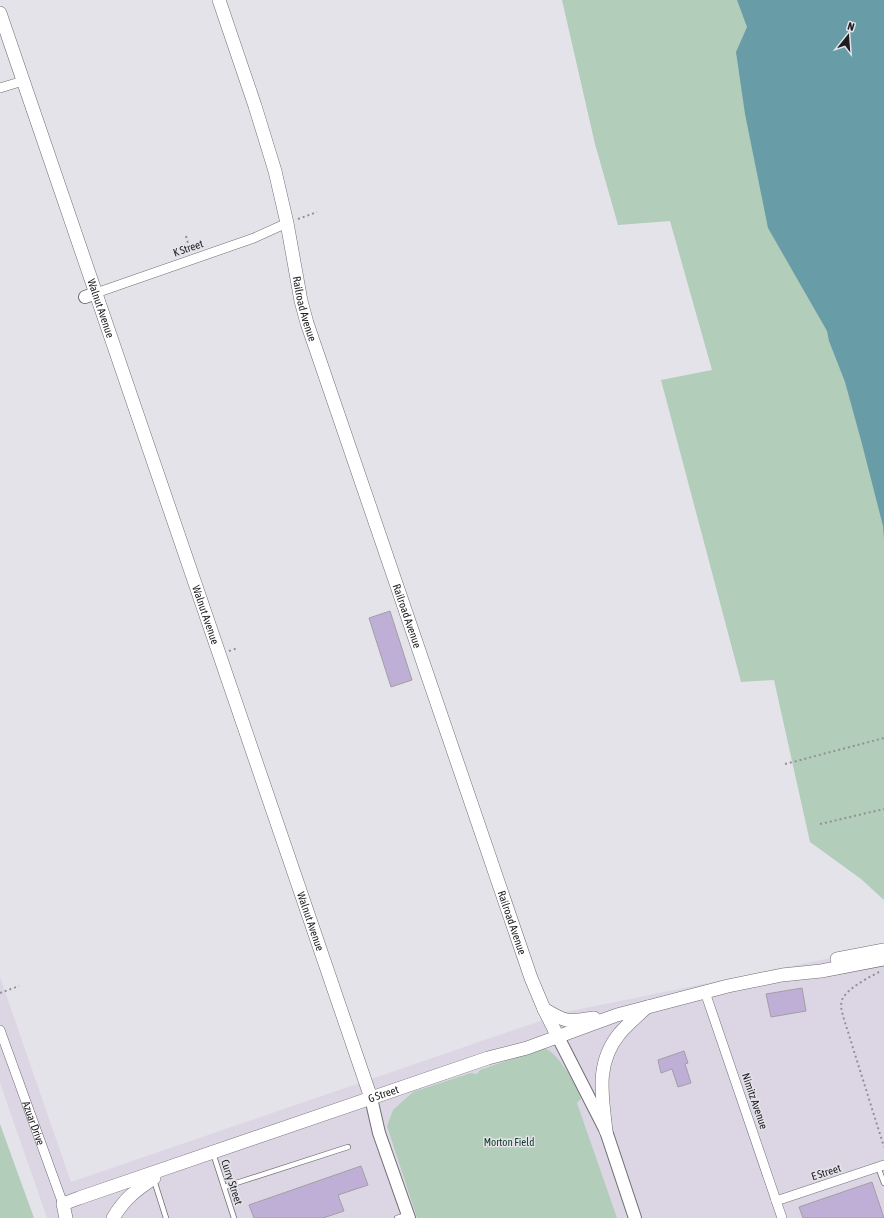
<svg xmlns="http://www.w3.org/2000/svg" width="884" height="1218" viewBox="0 0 884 1218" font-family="'Asap Condensed',sans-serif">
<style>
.built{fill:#dcd6e4}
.green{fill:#b2cdb9}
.water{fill:#689da7}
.building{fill:#bfafd7;stroke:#a19fa5}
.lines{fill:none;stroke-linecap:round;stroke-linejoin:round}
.service-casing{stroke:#706d73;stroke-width:6}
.minor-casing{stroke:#706d73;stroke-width:10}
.tertiary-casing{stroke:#706d73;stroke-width:14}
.secondary-casing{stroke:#706d73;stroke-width:14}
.path{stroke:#929096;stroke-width:2;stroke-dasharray:2 3;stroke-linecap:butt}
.service{stroke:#fff;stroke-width:4.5}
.minor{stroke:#fff;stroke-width:9}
.tertiary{stroke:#fff;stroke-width:12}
.secondary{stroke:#fff;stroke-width:13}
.labels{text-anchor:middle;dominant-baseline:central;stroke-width:3;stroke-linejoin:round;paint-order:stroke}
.street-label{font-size:11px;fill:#1d1c1f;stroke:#e5e3ea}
.park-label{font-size:11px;fill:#0e3e23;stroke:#e5e3ea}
</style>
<rect width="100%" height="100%" fill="#e5e3ea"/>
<path class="built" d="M884,947V1218H47L0,1083V977L71,1182L566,1012Z"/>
<g class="green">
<path d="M562,0H753L884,455V900L861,879L810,842L774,680L741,682L661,380L712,370L670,221L618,225L595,144Z"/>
<path d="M543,1048C557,1050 577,1086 581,1099L577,1103L617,1218H417L387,1126L393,1110L413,1092L471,1073L477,1074L480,1070Z"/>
<path d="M0,1124L34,1218H0Z"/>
</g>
<path class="water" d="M737,0H884V540L883,526L862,444L845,382L829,341L827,331L768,228L745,114L736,52L747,27Z"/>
<g class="building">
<path d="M390,611L412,680L391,687L369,618Z"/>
<path d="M802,988L806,1011L771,1017L766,994Z"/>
<path d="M684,1051L688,1063L685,1064L691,1083L678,1087L672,1069L661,1073L658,1060Z"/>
<path d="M361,1166L368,1185L338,1195L344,1211L323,1218H254L249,1205Z"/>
<path d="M872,1182L884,1218H803L799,1207Z"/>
</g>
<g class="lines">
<g class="service-casing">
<g id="service">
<path d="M213,1153L234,1218"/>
<path d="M878,1167L884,1183"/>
<path d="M154,1180L166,1218"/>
<path d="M224,1187L348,1147"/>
<path d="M397,1218L406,1215"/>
</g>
</g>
<g class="minor-casing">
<g id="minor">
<path d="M0,88L23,81"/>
<path d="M96,293L254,238L287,223"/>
<path d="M705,992L782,1218"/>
<path id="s1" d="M0,1030L63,1204"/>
<path d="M776,1201L884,1165"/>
</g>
</g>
<g class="tertiary-casing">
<g id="tertiary">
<path d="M85,297L96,293"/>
<path d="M558,1037L606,1131L635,1218"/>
<path d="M371,1098L379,1133L409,1218"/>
</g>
</g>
<g class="secondary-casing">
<g id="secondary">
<path id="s2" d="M219,0L255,106L275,171L287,223L301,301L307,323L531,978L544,1009L558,1037"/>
<path id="s3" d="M0,13L371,1098"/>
<path d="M837,959L884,950"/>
<path d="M544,1009C567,1023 568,1022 594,1018"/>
<path d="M606,1131C602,1095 595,1063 620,1033C628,1024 638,1015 647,1007"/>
<path id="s4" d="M66,1218L63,1204L79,1198L488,1058L527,1048L617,1015L728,986L782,975L821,971L884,959"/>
<path d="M113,1218C125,1198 135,1191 154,1178"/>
</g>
</g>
<g class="path">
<path d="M298,219L317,212"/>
<path d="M186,236L190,251"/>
<path d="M229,651L238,648"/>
<path d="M785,764L884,738"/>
<path d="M820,824L884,809"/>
<path d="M879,972C868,978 846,989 842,1000C840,1006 842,1011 843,1016L884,1147"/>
<path d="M0,993L19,986"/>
</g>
<use href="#service" class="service"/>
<use href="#minor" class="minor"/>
<use href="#tertiary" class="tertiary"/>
<use href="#secondary" class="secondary"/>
</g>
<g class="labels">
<g class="street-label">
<text transform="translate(188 248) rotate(-19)">K Street</text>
<text stroke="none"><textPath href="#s3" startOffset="312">Walnut Avenue</textPath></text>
<text stroke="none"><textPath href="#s2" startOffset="321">Railroad Avenue</textPath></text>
<text stroke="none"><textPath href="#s3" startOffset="636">Walnut Avenue</textPath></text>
<text stroke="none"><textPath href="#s2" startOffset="645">Railroad Avenue</textPath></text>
<text stroke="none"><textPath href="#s3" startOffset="960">Walnut Avenue</textPath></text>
<text stroke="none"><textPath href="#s2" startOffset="969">Railroad Avenue</textPath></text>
<text stroke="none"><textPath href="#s4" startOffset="353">G Street</textPath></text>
<text transform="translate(755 1101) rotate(71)">Nimitz Avenue</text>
<text stroke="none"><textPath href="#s1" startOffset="99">Azuar Drive</textPath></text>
<text transform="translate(826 1172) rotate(-18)">E Street</text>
<text transform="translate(232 1182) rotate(72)">Curry Street</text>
</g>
<g class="park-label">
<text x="509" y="1142">Morton Field</text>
</g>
</g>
<g transform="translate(848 36) rotate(17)" stroke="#e5e3ea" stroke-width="3" paint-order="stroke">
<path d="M0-3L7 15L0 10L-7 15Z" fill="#1d1c1f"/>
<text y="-6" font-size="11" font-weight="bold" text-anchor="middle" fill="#1d1c1f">N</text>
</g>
</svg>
